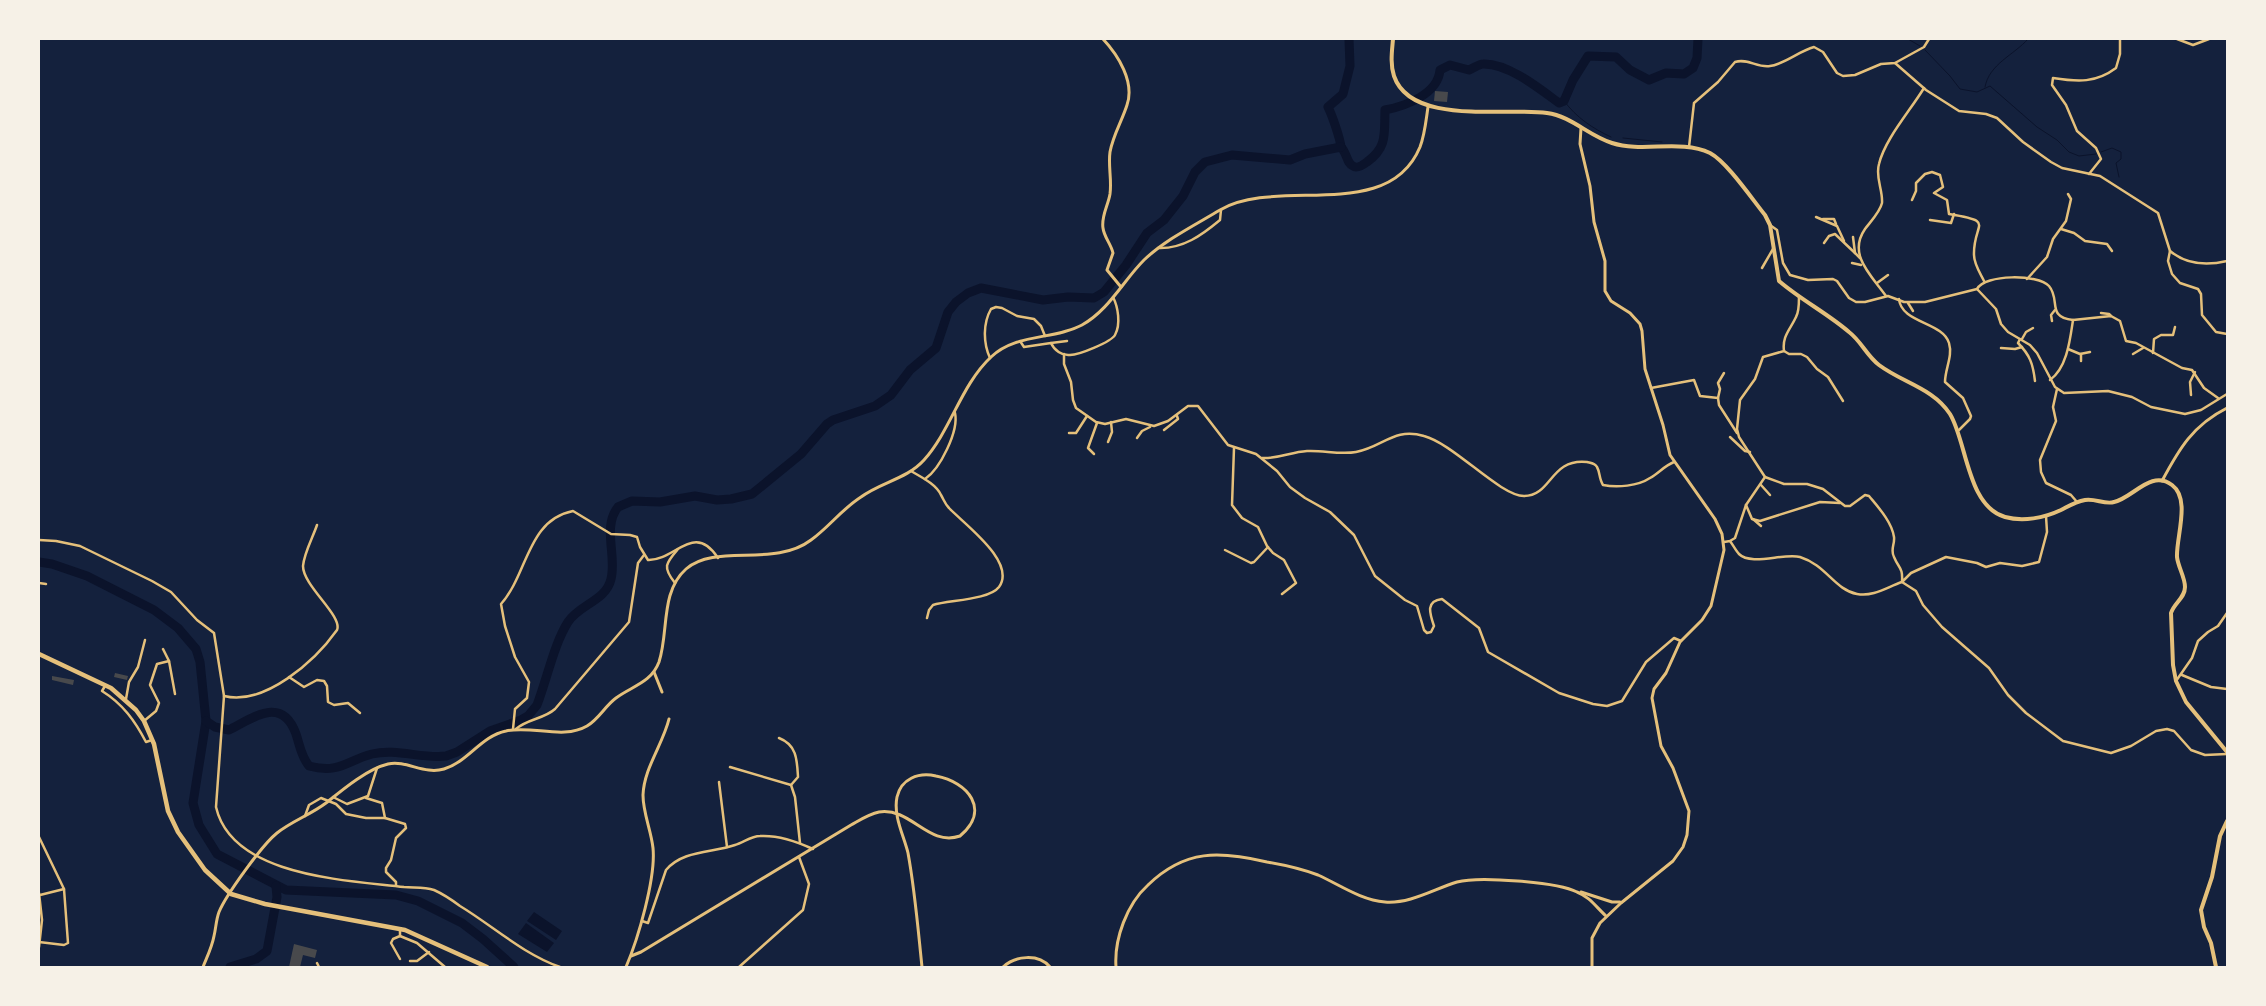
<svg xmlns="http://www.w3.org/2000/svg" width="2266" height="1006" viewBox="0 0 2266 1006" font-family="'Varela Round',sans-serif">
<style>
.water{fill:#0b132b}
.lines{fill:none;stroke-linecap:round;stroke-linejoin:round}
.stream{stroke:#0b132b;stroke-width:1}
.river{stroke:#0b132b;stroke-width:9}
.building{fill:#48494c}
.minor{stroke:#e5c07b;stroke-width:2.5}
.tertiary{stroke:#e5c07b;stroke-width:3}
.secondary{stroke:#e5c07b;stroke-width:4}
.trunk{stroke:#e5c07b;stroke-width:4.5}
</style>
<rect width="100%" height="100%" fill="#14213d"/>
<g class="water">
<path d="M534,912L562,931L556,940L527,921Z"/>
<path d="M526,923L554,943L547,952L518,934Z"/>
</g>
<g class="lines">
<g class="stream">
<path d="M1908,39L1920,46"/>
<path d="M1925,50L1950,76L1960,89L1977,92L1990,86L2037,127L2057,140L2069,152L2079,156L2096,154"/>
<path d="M1985,87C1989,64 2014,55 2028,39"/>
<path d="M1564,101C1577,118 1592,128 1611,137"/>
<path d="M1623,138L1662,142"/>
<path d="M2101,152L2112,148L2121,152V159L2116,163L2119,177"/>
</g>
<g class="river">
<path d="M1341,147C1347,153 1347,164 1353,166C1357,169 1363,165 1367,162C1388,147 1384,133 1385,110C1406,106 1438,94 1440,70L1450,65L1469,70C1474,68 1479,64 1483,64C1508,63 1540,89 1559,103L1564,101L1573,80L1588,56L1616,57L1630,70L1649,80L1666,73L1684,74L1693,68L1697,58L1698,39"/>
<path d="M1341,147C1340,138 1332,115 1328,107L1343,94L1350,66L1349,39"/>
<path d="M39,562L52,564L87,576L154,610L178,628L196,649L200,662L206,721L193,803L199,825L217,854L286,890L396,895L418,901L462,923L483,939L514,967"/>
<path d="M206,721L215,727L229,730C253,718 282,695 296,734C300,746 301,756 309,766C339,774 346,761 372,754C396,748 422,759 446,756L457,752L490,731L521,720L528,716L537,705C547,679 554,644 568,622C580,604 606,601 611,579C617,556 602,527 618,507L632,501L660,502L695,496L717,500L731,499L752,494L801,454L827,424L833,420L875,406L891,395L910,370L936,348L948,312L956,302L968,293L981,288L1043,300L1068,297L1094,298L1104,292L1126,265L1147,233L1164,220L1183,196L1195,172L1205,162L1232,155L1290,160L1305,154L1341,147"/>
<path d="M230,967L256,959L267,951L277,897L276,886"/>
</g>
</g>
<g class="building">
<path d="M1435,91L1448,92L1447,102L1434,101Z"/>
<path d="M115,673L128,676L127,680L114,677Z"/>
<path d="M52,676L74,680L73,685L52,680Z"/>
<path d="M294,944L317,950L315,958L303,955L300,967H289Z"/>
</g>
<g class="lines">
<g class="minor">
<path d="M2177,39L2193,45L2209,39"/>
<path d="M1895,63L1926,90L1959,111L1986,114L1997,118L2023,142L2051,162L2062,168L2100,176L2158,213L2170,251L2168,261L2172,274L2180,283L2198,289L2201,294L2202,315L2216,332L2227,334"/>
<path d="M1689,147L1694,103L1718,82L1735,62C1748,58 1757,68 1770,66C1785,64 1799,51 1814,47L1823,52L1837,73L1843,76L1855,75L1881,64L1895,63L1924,47L1929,39"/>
<path d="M2089,174L2101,159L2096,148L2077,131L2066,105L2052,85L2053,78C2078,82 2096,83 2116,68L2120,54V39"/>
<path d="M1912,200L1916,191V183L1925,174L1932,172L1940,175L1943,187L1934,193L1947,200L1949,214C1997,222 1973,222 1974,255C1974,264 1980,273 1984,281"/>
<path d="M1816,217L1837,226L1844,241"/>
<path d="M1823,219H1834L1836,224"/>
<path d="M1930,220L1951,223L1954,214"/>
<path d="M1770,225L1777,230L1783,263L1790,275L1808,280L1833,279L1837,281L1849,298L1856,302H1865L1888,296L1904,302H1925L1977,289L1996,309L2001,324L2008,332L2030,345L2037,353L2055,387L2064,393L2108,391L2132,397L2151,407L2185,414L2201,410L2227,394"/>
<path d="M2061,229L2074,233L2085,241L2107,244L2112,251"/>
<path d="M1853,237L1855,253L1860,258"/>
<path d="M1824,243L1829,236L1835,234L1855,253"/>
<path d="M1158,248C1183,249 1202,235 1220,220L1221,210"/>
<path d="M2170,251C2187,265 2206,266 2227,261"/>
<path d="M1852,263L1861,265"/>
<path d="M1762,268L1773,249"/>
<path d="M2027,279L2047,257L2053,239L2066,221L2071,199L2068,194"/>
<path d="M1877,283L1888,275"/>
<path d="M1977,289C1985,274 2038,274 2049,286C2061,300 2046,317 2073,320"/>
<path d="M1886,296C1872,276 1847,255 1865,229C1871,221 1880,212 1882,203C1883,190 1875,177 1879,164C1885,139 1910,111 1924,88"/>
<path d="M1899,299C1901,323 1943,322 1949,343C1953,356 1945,369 1945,382L1963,398L1971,416L1970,419L1959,430"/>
<path d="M1908,303L1913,311"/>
<path d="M2101,313L2109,314L2111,316"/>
<path d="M2052,321L2051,315L2055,310"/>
<path d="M2020,339L2018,343C2030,355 2033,364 2035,381"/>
<path d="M2022,339L2026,332L2033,328"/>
<path d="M1020,341L1024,347L1051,343C1054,350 1062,356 1070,355C1079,355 1111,342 1115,335C1121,324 1118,307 1113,297"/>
<path d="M1051,343L1067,341"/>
<path d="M2001,348L2015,349L2022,347"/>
<path d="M2068,349L2080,354L2090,352"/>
<path d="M1784,351L1789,354H1801L1807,357L1817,369L1828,377L1843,401"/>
<path d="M2153,353L2154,339L2161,335H2173L2175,327"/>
<path d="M1064,354V364L1071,382L1073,400L1076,408L1096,422L1105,424L1126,419L1154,426L1168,421L1188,406H1198L1228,445L1256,454L1277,471L1290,487L1305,498L1330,512L1354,535L1375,576L1405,600L1417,606L1424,630L1427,633L1431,632L1434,626C1430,614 1425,601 1442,599L1479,628L1488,652L1559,693L1593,704L1607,706L1622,701L1646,662L1674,638L1681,641"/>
<path d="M2081,354V361"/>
<path d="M2133,354L2143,348"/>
<path d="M990,358C983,343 983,323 991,309L996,307L1002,308L1017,316L1034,319L1041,326L1045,336"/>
<path d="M2050,380C2067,368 2070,340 2073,320L2111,316L2120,321L2126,341L2136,343L2182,368L2192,370L2204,388L2218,398"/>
<path d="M1651,388L1694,380L1700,396L1718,398L1719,405L1737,433"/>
<path d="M2057,389L2053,407L2056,421L2040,460L2041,472L2046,483L2071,495L2077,502"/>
<path d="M2191,395L2190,382L2195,372"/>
<path d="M1718,398L1720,389L1718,383L1724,373"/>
<path d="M1164,430L1178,419L1177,416"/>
<path d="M1069,433H1076L1087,416"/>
<path d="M1730,437L1745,451L1750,452"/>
<path d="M1137,438L1142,431L1150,427"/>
<path d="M1108,442L1112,432L1111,422"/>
<path d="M1234,448L1232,505L1242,518L1258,527L1267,546L1273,553L1284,560L1296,583L1282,594"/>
<path d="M1094,454L1088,448L1097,423"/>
<path d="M1262,458C1278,459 1291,452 1307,451C1323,450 1340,455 1356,452C1383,447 1394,427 1424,436C1454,444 1500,496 1524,496C1552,496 1550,458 1587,462C1591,463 1595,463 1597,467C1600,472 1599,479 1603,485C1617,488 1638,486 1650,478C1659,473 1664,466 1674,462"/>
<path d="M911,471C921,477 936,484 941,495C944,500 945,504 949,508C964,524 1017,562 999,587C989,600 949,600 933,605L929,610L927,618"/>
<path d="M1765,477L1784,484H1807L1823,489L1845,506H1850L1865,495L1869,496C1878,507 1892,522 1894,537C1895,544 1890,550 1894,557C1899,569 1903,567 1902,582L1911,573L1946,557L1977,563L1986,567L2000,563L2022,566L2039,562L2047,532L2046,516"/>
<path d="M925,479C940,469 959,431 955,413"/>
<path d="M1761,485L1770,495"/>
<path d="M1746,505L1752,519L1760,521L1820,502L1840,503"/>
<path d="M1753,519L1761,526"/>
<path d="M39,540L56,541L80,546L152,581L171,592L197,620L214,633L224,696L216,807C232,877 347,880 404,887C414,888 424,887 434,890C443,894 452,900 460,906C493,926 523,954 560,967"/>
<path d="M1730,541C1733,545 1736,551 1739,554C1751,566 1783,553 1800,557C1826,565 1835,590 1857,594C1874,597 1887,587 1902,582L1916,591L1923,605L1942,627L1989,668L2008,695L2026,713L2063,741L2111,753L2131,746L2156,731L2167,729L2174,731L2191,750L2205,755L2227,754"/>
<path d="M1724,542L1730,541L1735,538L1746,505L1765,477L1739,437L1737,429L1740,400L1755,379L1763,357L1784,351C1782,336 1790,330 1796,317C1799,312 1799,304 1799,297"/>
<path d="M1225,550L1251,563L1254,562L1268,547"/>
<path d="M39,583L46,584"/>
<path d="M675,583C662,567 666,563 678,549"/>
<path d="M163,649L169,661"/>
<path d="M2182,675L2211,687L2227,689"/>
<path d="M289,677L304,687L317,680L324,681L327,686L328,702L334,705L348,703L360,713"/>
<path d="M2176,681L2192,658L2198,641L2208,632L2218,626L2227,613"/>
<path d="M105,686L102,691C123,704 135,721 146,742L152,740"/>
<path d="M224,696C265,706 315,661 337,630C343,616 303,586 303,566C304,553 313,537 317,525"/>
<path d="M126,699L129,682L138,667L145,640"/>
<path d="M144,721L156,711L159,703L150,685L157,664L169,661L175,694"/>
<path d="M513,729L515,709L527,698L529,682L515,657L505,626L501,604C528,574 527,520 573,511L611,534L630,535L637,537L640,547L648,560C675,561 694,521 718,558"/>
<path d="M516,729C527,719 544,719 555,709L629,622L638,563L644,555"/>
<path d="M779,738C797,745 797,760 798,777L791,785"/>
<path d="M730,767L791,785L795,797L800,843"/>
<path d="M719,782L727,847"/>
<path d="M333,797L347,804L368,796L377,768"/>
<path d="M366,798L382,803L385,818"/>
<path d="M305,816L309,805L321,798L336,804L346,814L366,818H385L405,824L406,828L396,838L391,860L386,868V872L396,882V885"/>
<path d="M39,837L64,889L68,943L64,945L39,942"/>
<path d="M39,893L42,920L39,947"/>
<path d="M40,895L64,889"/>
<path d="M642,921L648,923L649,920L666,870C683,850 712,853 735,845C743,843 751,836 760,836C777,835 798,842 813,849"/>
<path d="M400,930V936L393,939L391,943L400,959"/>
<path d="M400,936L417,943L445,967"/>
<path d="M410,961H417L429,952"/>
<path d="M317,963L319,967"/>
<path d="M739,967L803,910L809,884L799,857"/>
</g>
<g class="tertiary">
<path d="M1103,39C1118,55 1135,82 1127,105C1122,121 1113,135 1110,152C1108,166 1112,180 1110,194C1108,206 1101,216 1103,228C1104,237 1111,244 1113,253L1107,270L1121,287"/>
<path d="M1581,128L1580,144L1590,186L1594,222L1605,261V291L1611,301L1630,313L1640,324L1642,331L1645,369L1663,425L1670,455L1715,519L1722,534L1724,550L1711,606L1702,620L1680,642L1666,673L1654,689L1652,698L1661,746L1673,768L1689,811L1687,835L1683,847L1673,861L1621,903L1600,923L1592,938V967"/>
<path d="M2162,481C2179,449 2193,425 2227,408"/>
<path d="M654,672L662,692"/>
<path d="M1581,892L1612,902H1620"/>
<path d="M631,956L641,952L851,825C860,820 869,814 879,812C911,807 928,847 960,836C991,810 968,782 936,776C918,772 901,779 897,797C893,816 904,836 908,853C915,891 918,929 922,967"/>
<path d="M203,967C207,957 212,947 214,936C216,928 216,920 219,912C226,895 262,845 277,833C292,821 310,815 326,803C342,790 367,769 388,764C407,760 424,775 444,769C468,762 481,736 506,731C532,725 563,740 587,726C599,719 605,706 616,698C632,686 651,683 659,662C669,632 660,592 686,569C716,543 774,568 811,540C829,527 842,509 861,497C881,482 907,479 924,460C951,430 961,385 991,357C1016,333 1054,340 1082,325C1109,310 1123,281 1144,260C1165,240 1195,225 1220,210C1278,176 1388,224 1420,147C1425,134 1426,120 1428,107"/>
<path d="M626,967C638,939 656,878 653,848C651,830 643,813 643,795C644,768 663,744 669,719"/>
<path d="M1003,967C1015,956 1038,953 1050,967"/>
<path d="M1116,967C1114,939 1127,904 1148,885C1185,849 1220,851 1267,862C1285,865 1302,869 1318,875C1340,885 1361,900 1385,902C1410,904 1434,889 1457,882C1479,876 1557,882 1577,892C1590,897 1596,907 1606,916"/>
</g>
<g class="secondary">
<path d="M1393,39C1392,51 1390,64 1394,76C1411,126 1506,107 1547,113C1571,116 1589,136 1612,143C1643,153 1680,139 1710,153C1727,162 1752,199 1765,215L1770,225L1779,281C1801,300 1827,313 1849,332C1861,341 1867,356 1879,365C1903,383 1933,388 1950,414C1967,442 1967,506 2005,517C2023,522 2044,518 2061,510C2069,506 2075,502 2085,500C2095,498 2105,505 2114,502C2133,498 2151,469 2172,485C2191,499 2176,537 2177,557C2178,567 2185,577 2185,587C2185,598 2174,603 2171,613L2173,665L2176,681L2186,702L2227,752"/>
<path d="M2216,967L2211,943L2204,927L2201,910L2212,877L2220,836L2227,821"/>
</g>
<path class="trunk" d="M39,654L111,688L136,710L144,721L154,744L168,811L178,832L205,870L231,894L265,904L405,930L487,967"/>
</g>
<rect width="2266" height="1006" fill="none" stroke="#f6f1e7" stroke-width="80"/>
</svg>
